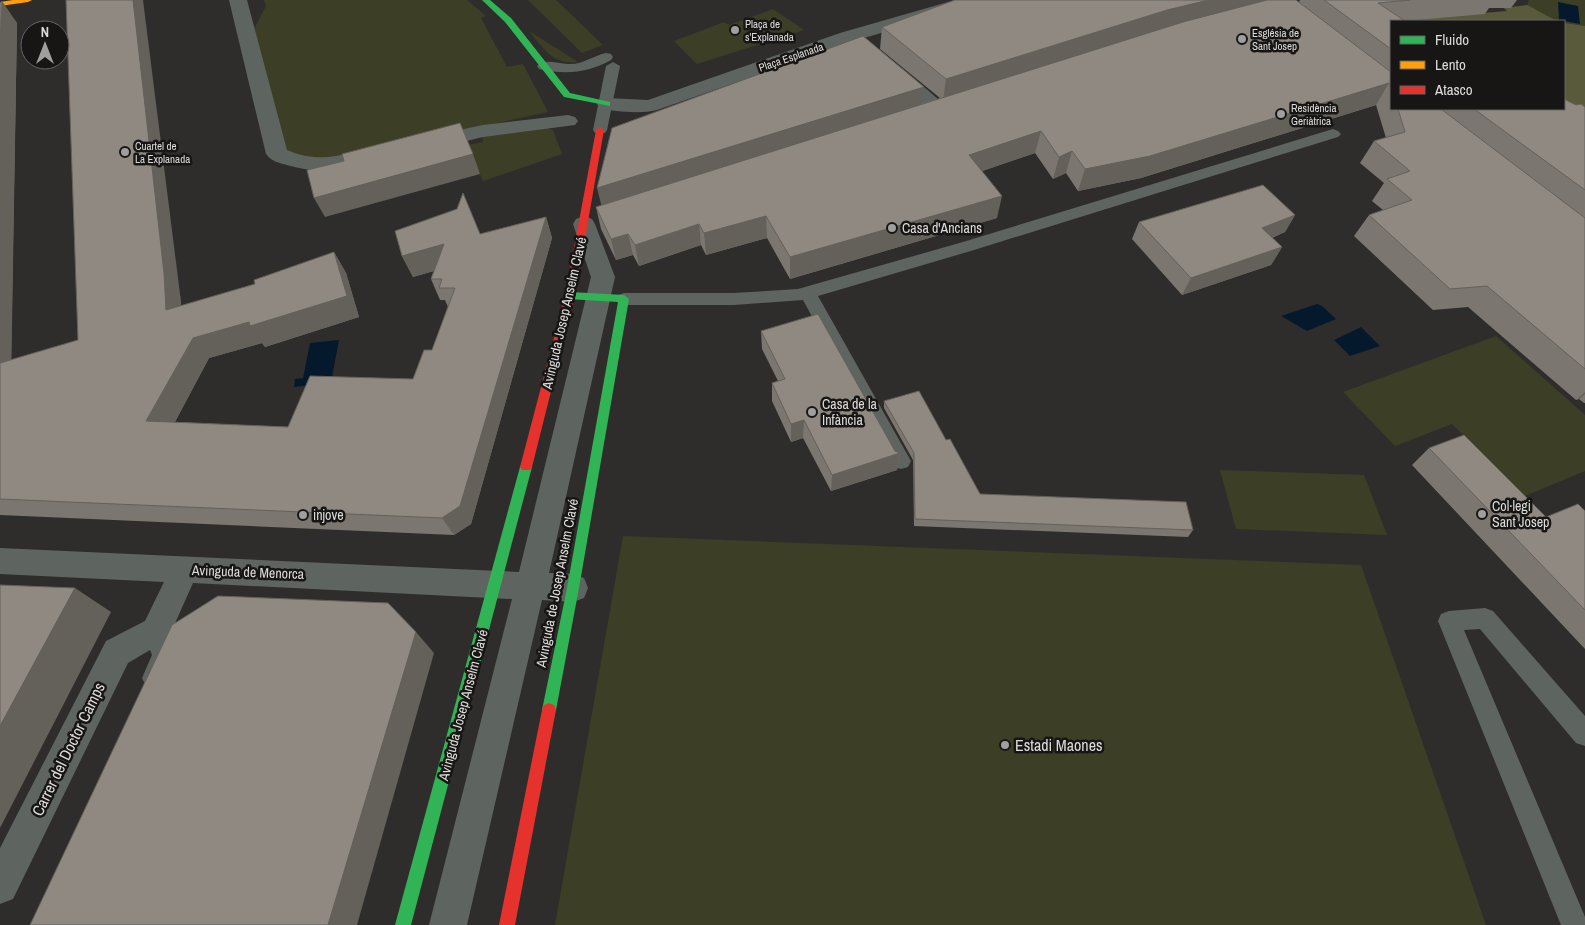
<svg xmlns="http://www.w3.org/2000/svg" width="1585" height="925" viewBox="0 0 1585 925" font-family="'Archivo Narrow',sans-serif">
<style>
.green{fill:#3d3e26}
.forest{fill:#585a3b}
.water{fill:#041a2c}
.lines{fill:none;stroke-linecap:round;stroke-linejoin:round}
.lane{fill:#5e6560;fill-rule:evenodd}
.street{fill:#5e6560;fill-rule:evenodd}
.fast{fill:#30b455;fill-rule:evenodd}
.slow{fill:#ff9f0a;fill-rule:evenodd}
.jam{fill:#e5322d;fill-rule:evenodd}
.wall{fill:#7b766f}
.shaded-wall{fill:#64605a}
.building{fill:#8f8981;stroke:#64605a}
.poi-dot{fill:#a09f9d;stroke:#171614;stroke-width:2}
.labels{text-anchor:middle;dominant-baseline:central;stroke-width:5;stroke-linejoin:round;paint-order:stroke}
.far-poi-label{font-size:11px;fill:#dddcda;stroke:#171614;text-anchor:start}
.far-street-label{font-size:11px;fill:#dddcda;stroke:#171614}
.poi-label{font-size:14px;fill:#dddcda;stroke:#171614;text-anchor:start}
.street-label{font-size:14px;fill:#dddcda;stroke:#171614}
.near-poi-label{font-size:16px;fill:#dddcda;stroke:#171614;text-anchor:start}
.near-street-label{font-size:16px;fill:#dddcda;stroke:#171614}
</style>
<rect width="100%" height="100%" fill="#2f2d2b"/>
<g class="green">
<path d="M264,0H467L486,16L481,18L507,67L523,64L548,112L330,159L298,158L278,146L253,31L266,6Z"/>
<path d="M528,0H556L603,45L582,53Z"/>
<path d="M1529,0H1585V127L1564,109V21H1391L1383,27L1392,21L1507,11L1504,8L1527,5Z"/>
<path d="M773,9L804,30L697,64L674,41L724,22L729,25Z"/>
<path d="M529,31L578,62C553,65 544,49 529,31Z"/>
<path d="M548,128L553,130L562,154L483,181L467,145L483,142L482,136Z"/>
<path d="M1496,336L1585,415V471L1525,496L1452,424L1395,446L1343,392Z"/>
<path d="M1220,470L1364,475L1387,535L1236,529Z"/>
<path d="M623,536L1361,565L1486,925H555Z"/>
</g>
<g class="forest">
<path d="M1527,5L1557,21H1391L1383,27L1392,21L1507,11L1504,8Z"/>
<path d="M1564,23L1585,26V110L1564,109Z"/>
</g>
<g class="water">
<path d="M1558,2L1578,6L1580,24L1559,20Z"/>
<path d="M1317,304L1322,306L1336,319L1307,331L1281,316Z"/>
<path d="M1361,327L1380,346L1350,356L1334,340Z"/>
<path d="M339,340L331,383L294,387L295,379L303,378L310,343Z"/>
</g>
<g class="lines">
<g class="lane">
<path d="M606,53L611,54L613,57L611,60C588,73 565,75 539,69L537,66C543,58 558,64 568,64C583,65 592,56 606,53Z"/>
<path d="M613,62L620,66L607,130L605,133H595L593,130L606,66Z"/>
<path d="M1333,129L1338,131L1341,134L1338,137L974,250L818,296L911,461L908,467L901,469L894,467L803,300L734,305H624L618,303L615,299L618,295L624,293H734L798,289L963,242Z"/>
<path d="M1485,608L1493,611L1585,716V746L1576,743L1480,629L1464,630L1585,917V925H1561L1438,621L1441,614L1449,611Z"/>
</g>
<g class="street">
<path d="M229,0H247L287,150C305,158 322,159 341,155C352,154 362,149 372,152L376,157L372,162C343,170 316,174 287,165C279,163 271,161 266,154Z"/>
<path d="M955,0H982L979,4L854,41L657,110C641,114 616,112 600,108L597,104L600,100L607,98L648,100L840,33Z"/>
<path d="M895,66L902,68L946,106L949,110L946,114L939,116L932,114L888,76L885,72L888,68Z"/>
<path d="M568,115L575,117L578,121L575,125L483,137L429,150L422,148L419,143L422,138L483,125Z"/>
<path d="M584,216L592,219L595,224L615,277L549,573L573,574L584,578L588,588L584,598L573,602L542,600L467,925H429L512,599L193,583L172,630L185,654L169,689L158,693L147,689L142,678L152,655L150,650L128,663L13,899L0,904V848L106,641L145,621L164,582L0,574V548L519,572L591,277L573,224L576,219Z"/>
</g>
<g class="fast">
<path d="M482,0H490L511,18L570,93L610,102V106L564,97L505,22Z"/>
<path d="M570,292L624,295L629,299L579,588L556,710L554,715L549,717L544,715L542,710L567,588L618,302L567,299L565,296Z"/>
<path d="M526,462L530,464L532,467L411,925H395L520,467L522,464Z"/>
</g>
<path class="slow" d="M13,0H32L28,2L0,6V2Z"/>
<g class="jam">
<path d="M600,127L604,130L575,296L532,467L530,470H522L520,467L565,296L596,130Z"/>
<path d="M549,703L554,705L556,710L515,925H499L542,710L544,705Z"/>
</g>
</g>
<g class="wall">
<path d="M1300,0H1517L1511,8H1489L1485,14L1405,21H1391V109H1564L1576,105L1585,107V403H1584L1579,399L1576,400L1468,307L1433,310L1354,236L1369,215L1383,210L1372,201L1384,183L1360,163L1374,141L1386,138L1376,105L1141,178L1078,191L1066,173L1053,179L1035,153L982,171L997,218L790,279L767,238L706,255L701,245L639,266L633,255L616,260L601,229L596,207L940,98L880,49L882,27L1299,2Z"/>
<path d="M0,3L17,23L11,360L78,340L180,294L181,306L255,284L334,252L346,273L359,317L265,347L262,343L209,358L175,422L288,427L413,379L432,350L448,307L445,300H440L431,279L434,271L413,277L402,256L546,217L552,238L471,524L454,535L0,515Z"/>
<path d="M1295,215L1285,232L1272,238L1282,247L1271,265L1182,295L1132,239L1139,222Z"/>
<path d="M761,331L895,451L900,453L897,470L831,491L803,438L791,442L772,401V383L778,381L762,349Z"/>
<path d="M884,401L946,440L980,494L1193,530L1188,537L914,526L913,460L884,408Z"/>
<path d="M1429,448L1546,517L1585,511V649L1412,465Z"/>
</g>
<g class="shaded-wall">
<path d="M133,0H143L180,294L183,331L166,310Z"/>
<path d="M1209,0H1266L943,101L946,79L1167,10Z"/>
<path d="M2,1L17,23L11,387L0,378V42Z"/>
<path d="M1389,83L1376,105L1141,178L1078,191L1085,169Z"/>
<path d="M924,87L921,107L602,208L597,188Z"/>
<path d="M1041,131L1035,153L965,177L969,155Z"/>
<path d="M1072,151L1066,173L1053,179L1059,157Z"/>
<path d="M473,154L480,174L325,217L314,198Z"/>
<path d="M1002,196L997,218L790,279V257Z"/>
<path d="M1295,215L1285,232L1252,246L1262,228Z"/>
<path d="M766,216L767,238L706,255L704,233Z"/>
<path d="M546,217L552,238L471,524L454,535L442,518Z"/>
<path d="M699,224L701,245L639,266L635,245Z"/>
<path d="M628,234L633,255L616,260L611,239Z"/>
<path d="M444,244L453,265L413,277L402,256Z"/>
<path d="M1282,247L1271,265L1182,295L1191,278Z"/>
<path d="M334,252L346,273L359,317L265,347L262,343L209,358L165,440L146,421L193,338Z"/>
<path d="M1585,392V394L1579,399L1576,400Z"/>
<path d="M804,420L803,438L791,442V424Z"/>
<path d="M900,453L897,470L831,491L832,475Z"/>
<path d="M75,588L111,612L0,828V726Z"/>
<path d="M416,632L434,653L357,925H328Z"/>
</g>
<g class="building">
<path d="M66,0H133L164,273L166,310L255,284L254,280L334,252L347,296L250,326L249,322L193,338L146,421L288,427L310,376L413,379L424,350H432L455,288H439L442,279H431L444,244L402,256L395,231L457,209L463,193L480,234L546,217L460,506L442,518L0,499V363L78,340Z"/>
<path d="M955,0H1209L1167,10L946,79L882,27Z"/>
<path d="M1267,0H1296L1391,72V90L1389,83L1150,156L1085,169L1072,151L1059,157L1041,131L969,155L1002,196L790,257L766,216L704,233L699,224L635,245L628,234L611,239L596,207L1183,22Z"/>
<path d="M1324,0H1410L1378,3L1405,21H1391V49Z"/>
<path d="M2,1L0,42V3Z"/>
<path d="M863,36L924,87L597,188L612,128Z"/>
<path d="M1564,99L1576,105L1581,104L1585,107V190L1474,109H1564Z"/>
<path d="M1398,109H1441L1585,218V369L1487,286L1450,289L1369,215L1412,200L1387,179L1410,171L1374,141L1405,132Z"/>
<path d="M460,123L473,154L314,198L307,170L344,161L342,154Z"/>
<path d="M1263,185L1295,215L1262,228L1282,247L1191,278L1139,222Z"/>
<path d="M818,314L895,451L900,453L832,475L804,420L791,424L772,383L785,379L761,331Z"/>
<path d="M919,391L946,440L950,439L980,494L1186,502L1193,530L915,519L914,453L884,401Z"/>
<path d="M1464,435L1546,517L1578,504L1585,511V610L1429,448Z"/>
<path d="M0,585L75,588L0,726Z"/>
<path d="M218,596L388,603L416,632L328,925H30L172,625Z"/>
</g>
<g class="poi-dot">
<circle cx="735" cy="30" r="5"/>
<circle cx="1242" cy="39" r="5"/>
<circle cx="1281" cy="114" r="5"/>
<circle cx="125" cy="152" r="5"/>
<circle cx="892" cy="228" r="5"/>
<circle cx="812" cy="412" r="5"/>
<circle cx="1482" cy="514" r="5"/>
<circle cx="303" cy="515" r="5"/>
<circle cx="1005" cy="745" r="5"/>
</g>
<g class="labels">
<g class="far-poi-label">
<text x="745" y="24">Plaça de<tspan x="745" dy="13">s'Explanada</tspan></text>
<text x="1252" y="33">Església de<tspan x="1252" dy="13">Sant Josep</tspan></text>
<text x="1291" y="108">Residència<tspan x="1291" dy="13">Geriàtrica</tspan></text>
<text x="135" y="146">Cuartel de<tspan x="135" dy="13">La Explanada</tspan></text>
</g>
<g class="far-street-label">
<text transform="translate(791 57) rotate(-19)">Plaça Esplanada</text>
</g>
<g class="poi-label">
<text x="902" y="228">Casa d'Ancians</text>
<text x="822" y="404">Casa de la<tspan x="822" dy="16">Infància</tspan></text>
<text x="1492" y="506">Col·legi<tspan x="1492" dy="16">Sant Josep</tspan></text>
<text x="313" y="515">injove</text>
</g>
<g class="street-label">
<text transform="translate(564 313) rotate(-77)">Avinguda Josep Anselm Clavé</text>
<text transform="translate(248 572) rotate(2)">Avinguda de Menorca</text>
<text transform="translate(557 583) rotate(-79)">Avinguda de Josep Anselm Clavé</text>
<text transform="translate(463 705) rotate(-75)">Avinguda Josep Anselm Clavé</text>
</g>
<g class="near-poi-label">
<text x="1015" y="745">Estadi Maones</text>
</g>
<g class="near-street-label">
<text transform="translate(68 749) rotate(-64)">Carrer del Doctor Camps</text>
</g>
</g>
<rect x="1390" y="20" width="175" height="90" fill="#171614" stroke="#666563"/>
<rect x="1400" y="36" width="25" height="8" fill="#30b455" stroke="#666563"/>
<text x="1435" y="45" font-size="15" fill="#dddcda">Fluido</text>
<rect x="1400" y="61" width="25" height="8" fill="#ff9f0a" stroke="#666563"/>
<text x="1435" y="70" font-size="15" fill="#dddcda">Lento</text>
<rect x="1400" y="86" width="25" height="8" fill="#e5322d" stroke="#666563"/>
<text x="1435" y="95" font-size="15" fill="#dddcda">Atasco</text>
<g transform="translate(45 45)"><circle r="24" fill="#171614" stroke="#666563"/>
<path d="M0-4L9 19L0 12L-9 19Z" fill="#a09f9d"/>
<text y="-8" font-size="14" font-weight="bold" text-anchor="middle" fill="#dddcda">N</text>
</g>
</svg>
